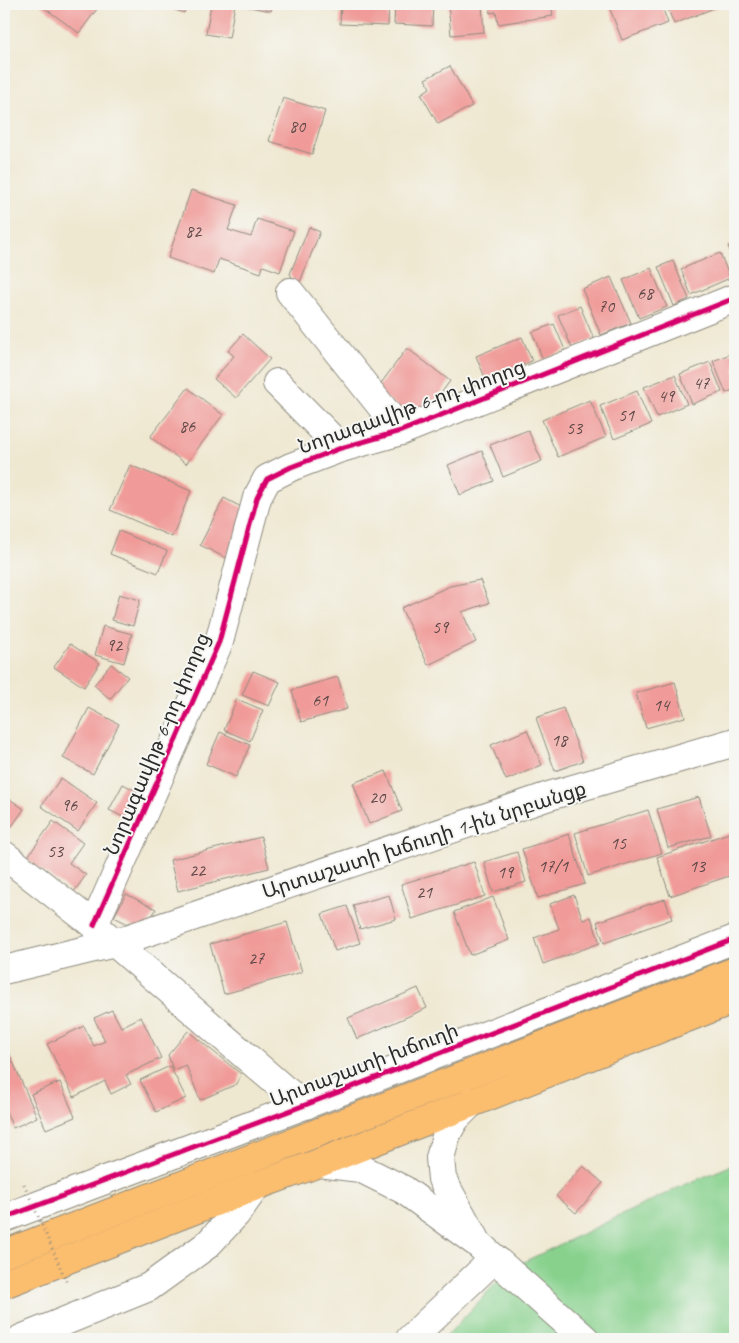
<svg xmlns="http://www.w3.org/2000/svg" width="739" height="1343" viewBox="0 0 739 1343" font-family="Caveat,'Noto Sans Armenian',sans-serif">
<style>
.green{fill:#87d18d;stroke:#597e5c}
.building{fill:#f09b99}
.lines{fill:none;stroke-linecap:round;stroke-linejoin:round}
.minor-casing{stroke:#8d8a7e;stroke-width:30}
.highway-casing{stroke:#8d8a7e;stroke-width:30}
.minor{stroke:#fff;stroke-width:28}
.highway{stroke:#fbbd6e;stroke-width:28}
.path-bridge{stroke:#8d8a7e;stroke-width:3;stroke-dasharray:1 4;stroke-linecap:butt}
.cycleway-casing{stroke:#f6f6f2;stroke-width:8}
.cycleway{stroke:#d6006c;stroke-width:5}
.labels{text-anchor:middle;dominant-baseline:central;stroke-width:4;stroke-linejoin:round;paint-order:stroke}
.number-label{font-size:18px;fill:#5c4746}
.street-label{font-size:20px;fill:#2b2b2b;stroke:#f6f6f2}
</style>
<rect width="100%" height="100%" fill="#f6f6f2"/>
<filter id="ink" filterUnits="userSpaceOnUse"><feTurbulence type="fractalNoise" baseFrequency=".02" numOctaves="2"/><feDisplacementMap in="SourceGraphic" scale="10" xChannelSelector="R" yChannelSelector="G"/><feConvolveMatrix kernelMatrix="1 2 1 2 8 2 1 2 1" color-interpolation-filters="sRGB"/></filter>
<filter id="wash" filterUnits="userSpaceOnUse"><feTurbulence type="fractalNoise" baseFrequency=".0096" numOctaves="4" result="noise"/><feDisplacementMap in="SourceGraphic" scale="20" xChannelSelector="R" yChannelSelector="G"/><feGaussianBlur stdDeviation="1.12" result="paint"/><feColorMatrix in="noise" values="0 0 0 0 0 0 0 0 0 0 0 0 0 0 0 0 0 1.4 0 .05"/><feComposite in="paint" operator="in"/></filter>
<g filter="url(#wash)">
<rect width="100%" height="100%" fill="#efe8d1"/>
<path class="green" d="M735,1164V1339H444L509,1269L684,1185Z"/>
<g id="blocks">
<g class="building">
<path d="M39,4H89L97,9L79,33Z"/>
<path d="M158,4H187L184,13Z"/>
<path d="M211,4H235L229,38L206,34Z"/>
<path d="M239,4H272L271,11L239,5Z"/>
<path d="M308,4H335V9L308,5Z"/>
<path d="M341,4H389L388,26L340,24Z"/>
<path d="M395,4H433L432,26L394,24Z"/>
<path d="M448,4H482L484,32L451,35Z"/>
<path d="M489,4H551L553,16L498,24L496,12L490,13Z"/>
<path d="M608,4H661L668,23L622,40Z"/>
<path d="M666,4H724L674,24Z"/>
<path d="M450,66L472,106L438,124L421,94L430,88L425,79Z"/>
<path d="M283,98L325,111L312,154L269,141Z"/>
<path d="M191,190L237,205L228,230L251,237L257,219L294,231L280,272L263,266L261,273L219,259L214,274L168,258Z"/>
<path d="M309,227L320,232L298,287L290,274Z"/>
<path d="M735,243V263L728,246Z"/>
<path d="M720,253L730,278L691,295L681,269Z"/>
<path d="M673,261L689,299L674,306L658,267Z"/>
<path d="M651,268L667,307L639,318L623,280Z"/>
<path d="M611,277L631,323L601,335L582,289Z"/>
<path d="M580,306L594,339L572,348L558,315Z"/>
<path d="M554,324L565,350L543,360L532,332Z"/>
<path d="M243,334L270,359L236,398L214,379L234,356L228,351Z"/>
<path d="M522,337L532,361L486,380L476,356Z"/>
<path d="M407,348L450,381L419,423L376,390Z"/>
<path d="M735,352V389L726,393L713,361Z"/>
<path d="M710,362L722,392L692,404L680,374Z"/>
<path d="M675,375L687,404L657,417L644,387Z"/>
<path d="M188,388L223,415L186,464L150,437Z"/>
<path d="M637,391L651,424L614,439L600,406Z"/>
<path d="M590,400L606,437L558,457L542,420Z"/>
<path d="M528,430L542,461L503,477L490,445Z"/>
<path d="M482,451L494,481L460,495L448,465Z"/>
<path d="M130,465L191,491L172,537L110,510Z"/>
<path d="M224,498L249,511L226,558L200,545Z"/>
<path d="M119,531L167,551L158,573L110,554Z"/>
<path d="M480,580L489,603L462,612L476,642L428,665L401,608L450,586Z"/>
<path d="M119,594L140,600L133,626L112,620Z"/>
<path d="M103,626L132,634L124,663L95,655Z"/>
<path d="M70,644L100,663L84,687L54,667Z"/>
<path d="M111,664L128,677L110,699L94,685Z"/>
<path d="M253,671L280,682L269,706L242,695Z"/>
<path d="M338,677L347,709L301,722L292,690Z"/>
<path d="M675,682L685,717L646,728L636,693Z"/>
<path d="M237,699L263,710L250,741L224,730Z"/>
<path d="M89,708L119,724L93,774L63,758Z"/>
<path d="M563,708L583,761L555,771L536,718Z"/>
<path d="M527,730L542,765L506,780L491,745Z"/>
<path d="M220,732L250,745L236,777L206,764Z"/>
<path d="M386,771L402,811L369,824L353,783Z"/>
<path d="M61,778L97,803L78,831L41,806Z"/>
<path d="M123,784L146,796L133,822L109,810Z"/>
<path d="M4,795L24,809L10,829L4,825Z"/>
<path d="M699,797L711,836L668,848L657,809Z"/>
<path d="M648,810L662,853L588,876L575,833Z"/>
<path d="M53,821L83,843L69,863L86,875L73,893L26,859Z"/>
<path d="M735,831V874L670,896L657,857Z"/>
<path d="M569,834L585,884L538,898L522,849Z"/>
<path d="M261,837L269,868L178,891L170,860Z"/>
<path d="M517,852L526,882L493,892L484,862Z"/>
<path d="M474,862L485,896L412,919L401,884Z"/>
<path d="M126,894L156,909L144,932L114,917Z"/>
<path d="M389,895L396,919L360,929L353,905Z"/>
<path d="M574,895L583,920L591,917L600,943L543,964L534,938L559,929L550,904Z"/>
<path d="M493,897L509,940L470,955L454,912Z"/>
<path d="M665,899L672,919L604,943L597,922Z"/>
<path d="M347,906L360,943L335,951L322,914Z"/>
<path d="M287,922L302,972L224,994L210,944Z"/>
<path d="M418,988L427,1008L357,1039L348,1018Z"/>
<path d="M112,1010L121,1027L141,1017L161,1058L126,1075L131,1084L111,1094L105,1081L74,1097L47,1044L84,1026L94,1046L105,1041L94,1018Z"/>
<path d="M188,1031L241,1074L237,1084L200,1100L186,1065L173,1070L168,1055Z"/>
<path d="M6,1046L37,1117L13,1128L4,1107V1047Z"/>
<path d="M170,1066L186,1098L156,1112L140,1080Z"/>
<path d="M60,1082L75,1117L46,1129L31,1094Z"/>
<path d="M583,1166L603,1183L576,1213L556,1196Z"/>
</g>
</g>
</g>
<g filter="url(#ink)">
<use href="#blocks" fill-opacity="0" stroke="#8d8a7e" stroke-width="1"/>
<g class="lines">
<g class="minor-casing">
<g id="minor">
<path d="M290,292L401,431"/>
<path d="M277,383L341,448"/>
<path d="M4,855L94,925L285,1090L305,1105"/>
<path d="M94,925L219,642L257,498L267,479L291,467L341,448L401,431L735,298"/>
<path d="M4,970L115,943L549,796L735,742"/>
<path d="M472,1102L455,1119L447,1133L440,1158L442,1179L474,1238"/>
<path d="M319,1163L360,1168L404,1190L477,1243L585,1339"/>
<path d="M4,1218L305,1105L735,939"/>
<path d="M21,1339L149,1287L207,1245L236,1214L256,1186"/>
<path d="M410,1339L494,1259"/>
</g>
</g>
<g class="highway-casing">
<g id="highway">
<path d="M4,1254L735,971"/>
<path d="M4,1284L256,1186L319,1163L735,999"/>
</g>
</g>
<use href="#minor" class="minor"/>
<use href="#highway" class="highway"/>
<path class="path-bridge" d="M24,1184L67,1283"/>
<g class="cycleway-casing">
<g id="cycleway">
<path d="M94,925L219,642L257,498L267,479L291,467L341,448L401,431L735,298"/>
<path d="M4,1218L305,1105L735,939"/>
</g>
</g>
<use href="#cycleway" class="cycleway"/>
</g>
</g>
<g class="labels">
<g class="number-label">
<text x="297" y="126">80</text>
<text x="193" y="231">82</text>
<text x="645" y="293">68</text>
<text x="606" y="306">70</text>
<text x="701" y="383">47</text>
<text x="666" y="396">49</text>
<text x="626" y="415">51</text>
<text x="187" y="426">86</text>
<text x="574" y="428">53</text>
<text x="440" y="627">59</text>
<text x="114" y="645">92</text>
<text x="320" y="700">61</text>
<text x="661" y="705">14</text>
<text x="559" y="740">18</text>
<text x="377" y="797">20</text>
<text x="69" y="805">96</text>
<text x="618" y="843">15</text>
<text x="55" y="851">53</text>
<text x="553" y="866">17/1</text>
<text x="697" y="866">13</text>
<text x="197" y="870">22</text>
<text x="505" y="872">19</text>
<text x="424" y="892">21</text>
<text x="256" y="958">27</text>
</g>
<g class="street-label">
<text transform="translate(412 407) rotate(-20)">Նորագավիթ 6-րդ փողոց</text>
<text transform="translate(157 744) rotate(-67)">Նորագավիթ 6-րդ փողոց</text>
<text transform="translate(424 840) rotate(-18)">Արտաշատի խճուղի 1-ին նրբանցք</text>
<text transform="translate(364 1065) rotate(-21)">Արտաշատի խճուղի</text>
</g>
</g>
<rect width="739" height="1343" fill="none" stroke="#f6f6f2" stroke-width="20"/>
</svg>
